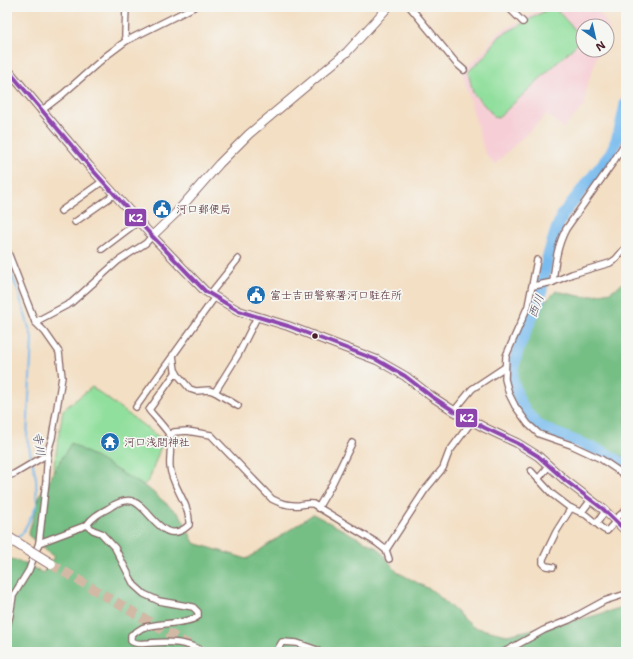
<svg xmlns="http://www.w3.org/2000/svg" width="633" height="659" viewBox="0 0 633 659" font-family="'Shantell Sans','Klee One',sans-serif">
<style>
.built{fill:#f6cfd6}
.green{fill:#91df9d;stroke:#6e7f64}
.forest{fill:#74be84;stroke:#5f6e58}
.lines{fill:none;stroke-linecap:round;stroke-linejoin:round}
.stream{stroke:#79bcef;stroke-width:2}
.river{stroke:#79bcef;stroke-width:12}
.highway-tunnel{stroke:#d1b9a5;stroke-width:10;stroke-dasharray:10 5;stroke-linecap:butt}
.street-casing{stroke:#856261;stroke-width:8}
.secondary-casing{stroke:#856261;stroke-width:10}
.street{stroke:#fff;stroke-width:5.5}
.secondary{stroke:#fff;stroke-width:8}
.highway-bridge-casing{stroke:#856261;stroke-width:12;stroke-linecap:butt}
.highway-bridge{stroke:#fff;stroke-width:10}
.bus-1-casing{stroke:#f6f6f2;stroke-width:7}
.bus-1{stroke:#8e44ad;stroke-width:4}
.bus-dot{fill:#4a1f2b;stroke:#f6f6f2;stroke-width:1.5}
.labels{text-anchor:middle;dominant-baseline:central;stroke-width:3.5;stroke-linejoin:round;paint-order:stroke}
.poi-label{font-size:11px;fill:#4a1f2b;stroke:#f6f6f2;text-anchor:start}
.water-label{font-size:12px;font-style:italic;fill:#584e66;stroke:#f6f6f2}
.line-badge{stroke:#f6f6f2;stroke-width:1.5}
.badge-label{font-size:11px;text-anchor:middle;font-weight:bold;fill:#fff}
</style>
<rect width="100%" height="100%" fill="#f6f6f2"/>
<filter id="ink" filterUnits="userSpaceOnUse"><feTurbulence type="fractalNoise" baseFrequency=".025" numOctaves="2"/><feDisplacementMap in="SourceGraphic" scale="8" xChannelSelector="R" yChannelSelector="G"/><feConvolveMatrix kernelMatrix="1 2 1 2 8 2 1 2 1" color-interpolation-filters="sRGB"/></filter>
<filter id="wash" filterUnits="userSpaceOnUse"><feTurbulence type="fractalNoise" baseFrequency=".012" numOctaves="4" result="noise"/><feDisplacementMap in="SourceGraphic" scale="16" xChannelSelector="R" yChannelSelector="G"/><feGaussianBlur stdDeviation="0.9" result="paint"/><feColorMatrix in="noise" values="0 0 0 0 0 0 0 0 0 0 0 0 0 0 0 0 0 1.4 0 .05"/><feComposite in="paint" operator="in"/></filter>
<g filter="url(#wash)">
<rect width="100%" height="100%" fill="#f3dfc4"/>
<path class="built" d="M545,7H597L610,29L607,34V26H583V50H599L586,89L585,105L563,128L547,114L495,164L487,156L484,150L462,72L484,51L497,33L516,23L520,24L525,20V18Z"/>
<g class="green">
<path d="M552,7H554L576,31L579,39L577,44L498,118L495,117L473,93L468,72L485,56L492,46L500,36Z"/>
<path d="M92,387L163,440L149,480L133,494L49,505L53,472L63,410Z"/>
</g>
<g class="forest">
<path d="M626,281V460L624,457L581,441L548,427L523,404L509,370L524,326L532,315L556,291L584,297L610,292Z"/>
<path d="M71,443L149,489L181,516L194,543L247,559L313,514L379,549L397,572L433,591L473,627L507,635L590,617L626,606V652H7V558L19,561L43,573L54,557L28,535L40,495Z"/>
</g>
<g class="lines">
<g class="stream">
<path d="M7,265L17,288L32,338L27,438L36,478L37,505L30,519L22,534L16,539"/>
<path d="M7,548L12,543"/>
</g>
<path class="river" d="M626,102C622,121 619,139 609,156L563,214L556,231L547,260L540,298L518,349L513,368L512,379L518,398L524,410L536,424L552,432L603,452L626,466"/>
</g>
</g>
<g filter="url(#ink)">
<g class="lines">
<path class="highway-tunnel" d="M51,564L192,647"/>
<g class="street-casing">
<g id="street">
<path d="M410,7L456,63L464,70"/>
<path d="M508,7L523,22"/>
<path d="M626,10V8"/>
<path d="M126,41L125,35L126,7"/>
<path d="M41,111L63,94L106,56L126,41L194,7"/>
<path d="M61,211L103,181"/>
<path d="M75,222L115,194"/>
<path d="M102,249L139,221"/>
<path d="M7,250L35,322L45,332L59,352L62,377L52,438L48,451L46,481L39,543L29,570L13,596L10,615L7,626"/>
<path d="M537,260L528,306L506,356L505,379L509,394L515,406L528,424L539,434L571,445L601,459L626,476"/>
<path d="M553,282C555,263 557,246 566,229L612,164L626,141"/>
<path d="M533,286L553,282L572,274L610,263L616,259L626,247"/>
<path d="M210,294L238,259"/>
<path d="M35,322L71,303L118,261L146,243L152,236"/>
<path d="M173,355L175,370L178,375L190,389L196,391L209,390L215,392L238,406"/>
<path d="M215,392L238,355L257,317"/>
<path d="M136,407L215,297"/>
<path d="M454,411L472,389L505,367"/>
<path d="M170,436L174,432L187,431L211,435L272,499C281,504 289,506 300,505C305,504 308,503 313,504L377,543L386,550L389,559"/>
<path d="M531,471L552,494L569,507L586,515L603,529L607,531L616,521"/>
<path d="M7,476L14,474L48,454"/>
<path d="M538,479L549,466"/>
<path d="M318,508L332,484L352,443"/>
<path d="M581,513L591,500"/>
<path d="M614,520L626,510"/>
<path d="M597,523L605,511"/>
<path d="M87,525C92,517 100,513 109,508C114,504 125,499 132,501C151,507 163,549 189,525C191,505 172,487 170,467C169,458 172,445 170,436C168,431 153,415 149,410L176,372"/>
<path d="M39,543L87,525L93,530L101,533L115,548L134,585L144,594L159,601L193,607L198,612V616C191,624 155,623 142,628C139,630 135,633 131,635V641C136,645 144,643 149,643C171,641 186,642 205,652"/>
<path d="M386,550L425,490L443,468L449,452L472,421"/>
<path d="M553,567L546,566L543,563V559L556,532L571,508"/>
<path d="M276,652L282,642L297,643L317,650L319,652"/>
<path d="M504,652L544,630L569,620L604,601L626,594"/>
</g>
</g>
<g class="secondary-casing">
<g id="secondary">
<path d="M7,69L89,166L152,236L205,291L239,311L288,326L377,360L405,376L431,396L454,411L485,428L517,443L538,456L566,481L603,509L626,531"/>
<path d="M152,236L176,213L219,164L249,134L347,52L388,7"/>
</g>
</g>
<use href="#street" class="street"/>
<use href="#secondary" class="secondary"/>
<g class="highway-bridge-casing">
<path id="highway-bridge" d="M7,537L51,564"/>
</g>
<use href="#highway-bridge" class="highway-bridge"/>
<g class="bus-1-casing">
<path id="bus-1" d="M7,69L89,166L152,236L205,291L239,311L288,326L377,360L405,376L431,396L454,411L485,428L517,443L538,456L566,481L603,509L626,531"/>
</g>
<use href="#bus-1" class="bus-1"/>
</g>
</g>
<defs>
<g id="civic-disc" transform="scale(1)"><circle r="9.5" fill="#1f6fb2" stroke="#f6f6f2"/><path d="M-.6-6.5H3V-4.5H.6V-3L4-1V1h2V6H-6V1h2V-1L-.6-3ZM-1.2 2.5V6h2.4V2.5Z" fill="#fff"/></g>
<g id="temple-disc" transform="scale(1)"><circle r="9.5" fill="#1f6fb2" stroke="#f6f6f2"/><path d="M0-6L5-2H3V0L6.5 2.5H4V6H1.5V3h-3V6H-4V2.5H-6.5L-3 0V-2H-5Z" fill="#fff"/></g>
</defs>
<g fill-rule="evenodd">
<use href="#civic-disc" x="162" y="209"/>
<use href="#civic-disc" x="256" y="295"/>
<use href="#temple-disc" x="110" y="442"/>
</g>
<circle class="bus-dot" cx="315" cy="336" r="3.5"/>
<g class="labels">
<g class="poi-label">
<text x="176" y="209">河口郵便局</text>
<text x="270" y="295">富士吉田警察署河口駐在所</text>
<text x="124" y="442">河口浅間神社</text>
</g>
<g class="water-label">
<text transform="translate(536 306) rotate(-69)">西川</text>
<text transform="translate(39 444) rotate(81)">寺川</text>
</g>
</g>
<g class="line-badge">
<rect x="124" y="208" width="23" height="19" rx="4" fill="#8e44ad"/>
<rect x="455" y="408" width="23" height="20" rx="4" fill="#8e44ad"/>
</g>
<g class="badge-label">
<text x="136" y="222">K2</text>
<text x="467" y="422">K2</text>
</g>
<rect width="633" height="659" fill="none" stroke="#f6f6f2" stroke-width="24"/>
<g transform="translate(595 38) rotate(146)"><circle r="19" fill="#f6f6f2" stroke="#b1a0a2"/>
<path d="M0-3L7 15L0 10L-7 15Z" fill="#1f6fb2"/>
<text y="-6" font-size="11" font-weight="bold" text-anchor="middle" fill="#4a1f2b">N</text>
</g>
</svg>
